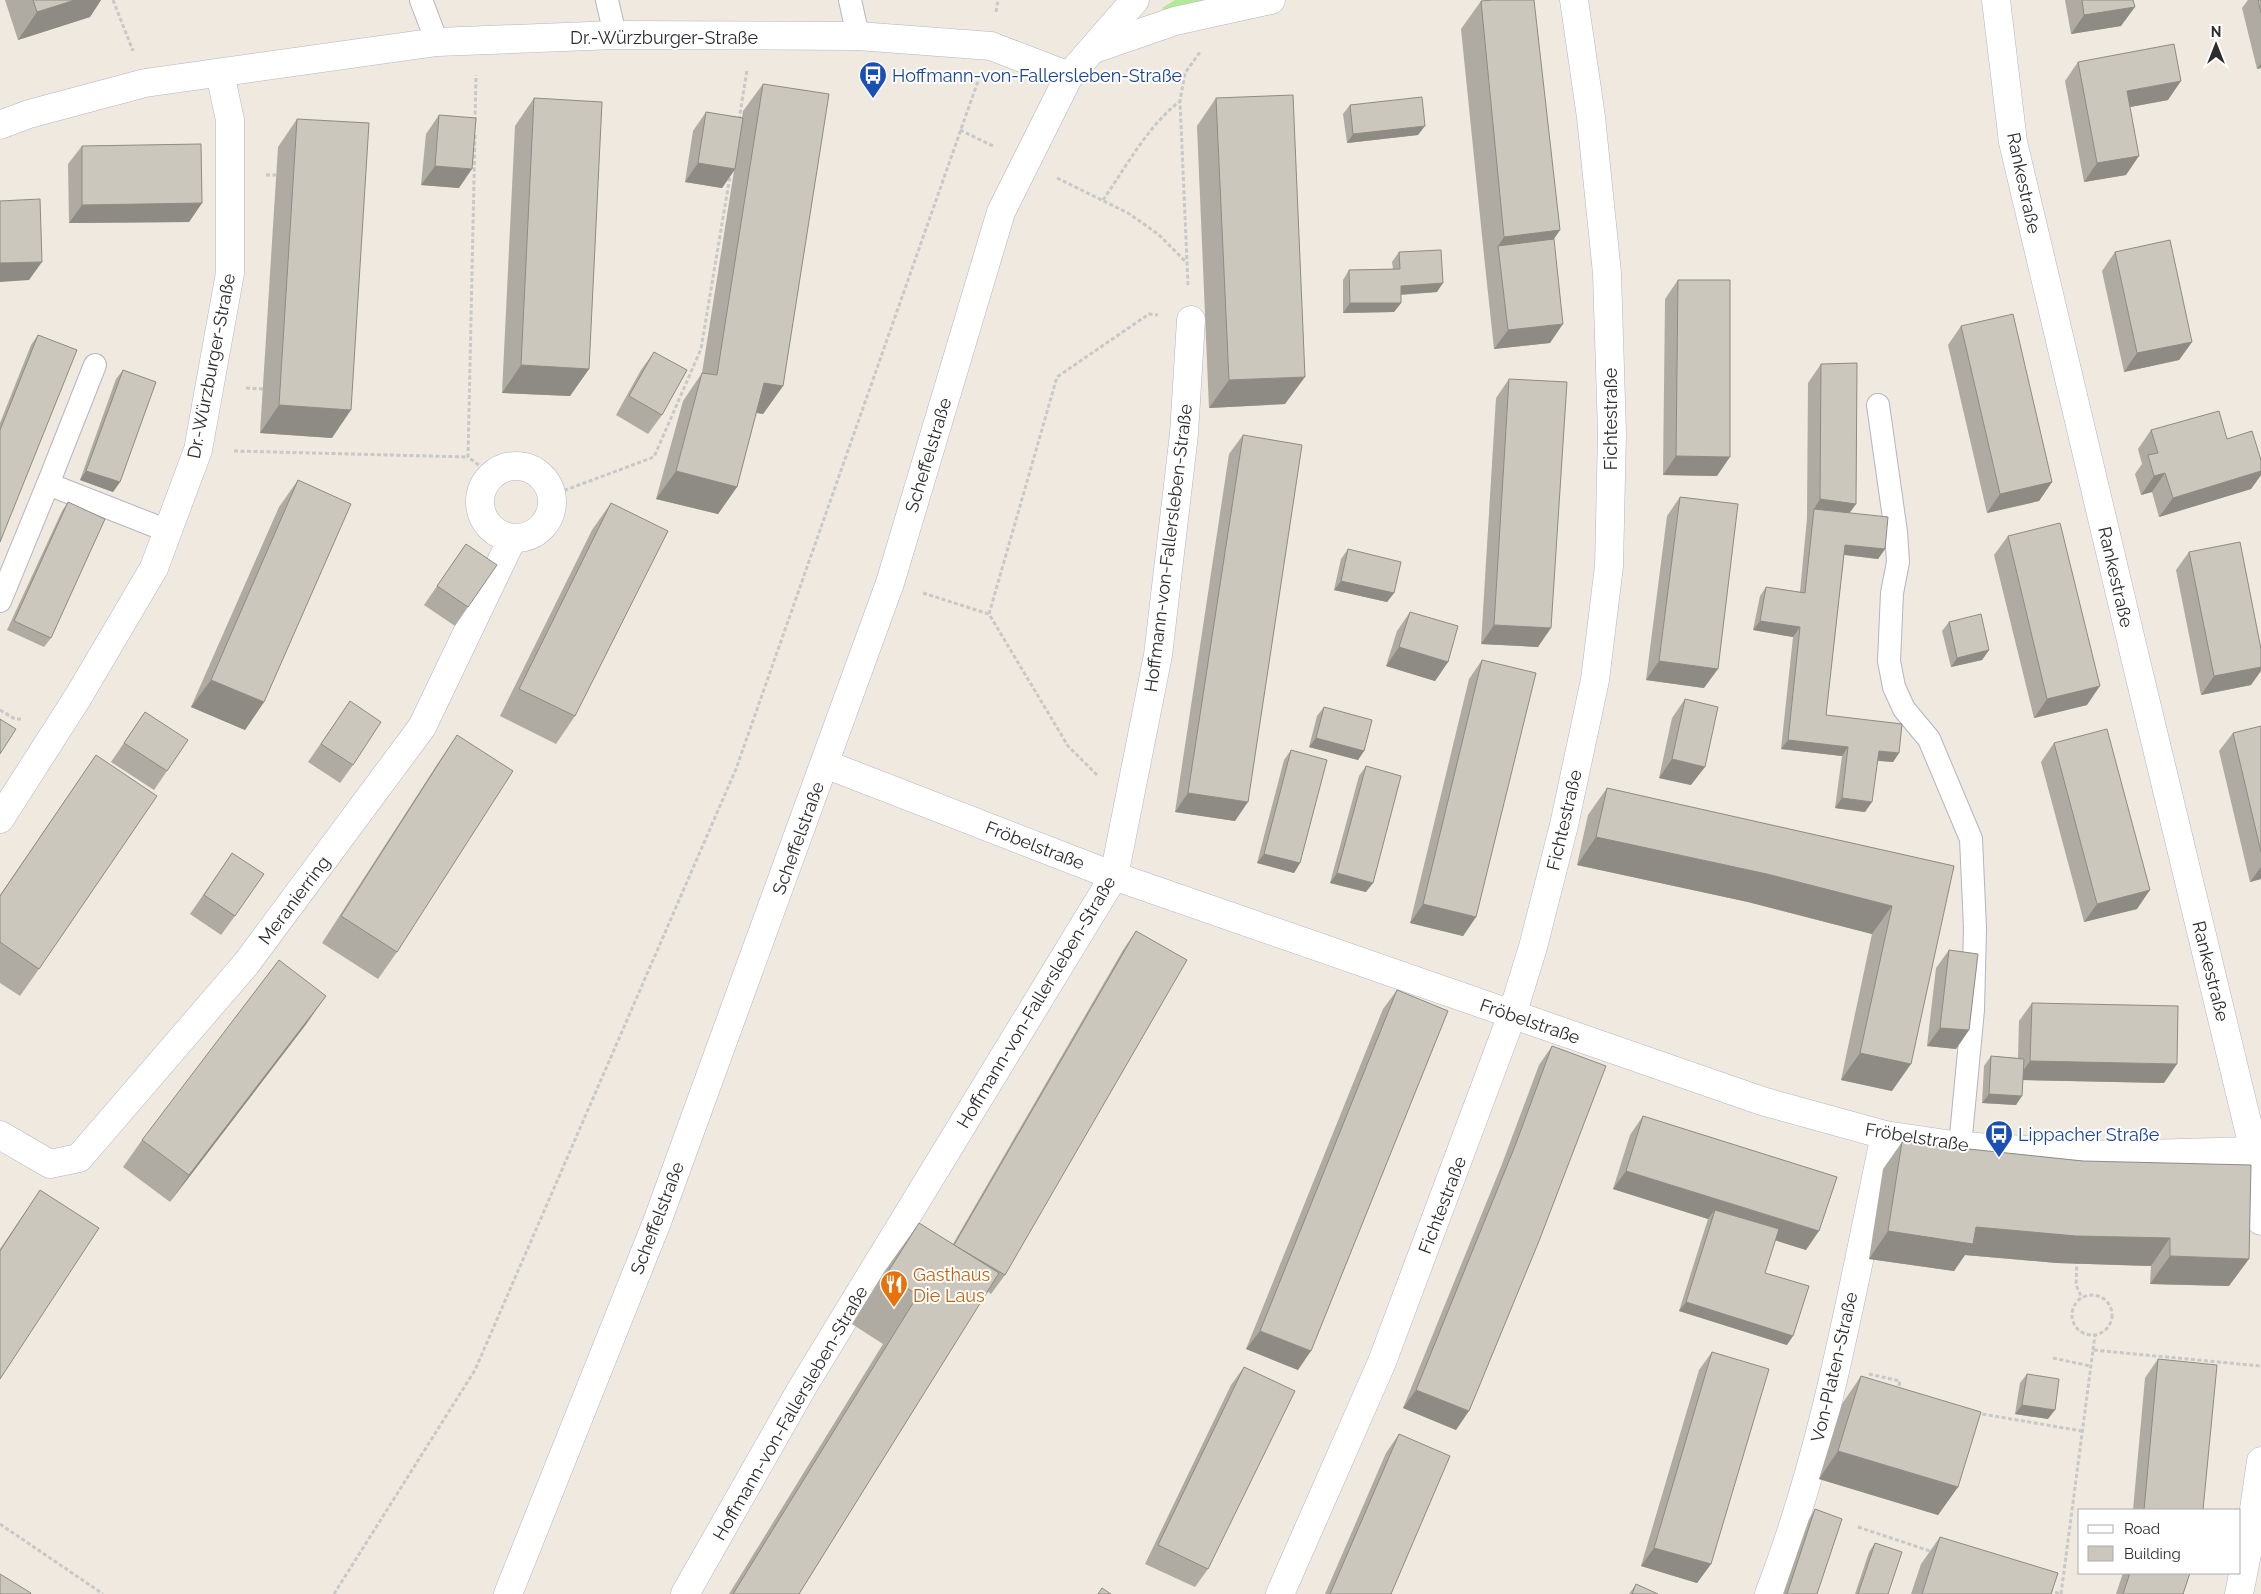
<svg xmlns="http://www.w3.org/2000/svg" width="2261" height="1594" viewBox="0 0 2261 1594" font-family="Raleway,sans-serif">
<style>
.green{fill:#b2ea98}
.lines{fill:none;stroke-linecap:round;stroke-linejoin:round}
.lane-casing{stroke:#b3b5c1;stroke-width:24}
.street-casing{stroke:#b3b5c1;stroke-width:29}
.secondary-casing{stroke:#b3b5c1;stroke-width:29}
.path{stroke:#c8c8c8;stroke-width:3;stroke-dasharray:4 2.5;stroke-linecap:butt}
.lane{stroke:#fff;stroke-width:22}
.street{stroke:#fff;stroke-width:28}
.secondary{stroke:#fff;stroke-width:28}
.wall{fill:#afaba3}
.shaded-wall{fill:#8e8b84}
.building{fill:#cbc7bd;stroke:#8e8b84}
.labels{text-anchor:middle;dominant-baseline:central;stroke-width:4;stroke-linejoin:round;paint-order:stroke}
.street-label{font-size:18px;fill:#2d2d2d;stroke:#fff}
.transit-label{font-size:18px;fill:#164399;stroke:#fff;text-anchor:start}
.food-label{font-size:18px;fill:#c56008;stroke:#fff;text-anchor:start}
</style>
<rect width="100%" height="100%" fill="#efe9df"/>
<path class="green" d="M1175,0H1205L1167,15L1162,8Z"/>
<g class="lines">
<g class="lane-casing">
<g id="lane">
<path d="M421,0L437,42"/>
<path d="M607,0L615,35"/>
<path d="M850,0L858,36"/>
<path d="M1878,405L1896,532L1898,562L1892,593L1889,661L1894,687L1904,709L1929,739L1971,839L1975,928L1973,1010L1960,1146"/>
<path d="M48,484L95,365"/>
<path d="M0,601L48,484L168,531"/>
</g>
</g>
<g class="street-casing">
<g id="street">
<path d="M1996,0L2013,142L2134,653L2254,1151L2261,1221"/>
<circle cx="516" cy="502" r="36"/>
<path d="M825,764L1114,876L1762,1101L1885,1135L1960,1146L2109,1155L2254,1151L2261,1149"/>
<path d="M0,819L78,697L154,568L198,450L230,273V120L220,73"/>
<path d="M0,1135L50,1164L79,1158L246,964L422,727L512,539"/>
<path d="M685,1594L802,1388L1114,876L1158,655L1184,434L1191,320"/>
<path d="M1280,1594L1382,1362L1512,1015L1533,947L1564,825L1595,680L1609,566L1612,433L1607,273L1591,117L1574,0"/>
<path d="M1769,1594C1826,1447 1852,1289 1885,1135"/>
<path d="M2239,1594L2249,1544L2261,1461"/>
</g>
</g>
<g class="secondary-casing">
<g id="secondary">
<path d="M1094,49L1175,21L1271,0"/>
<path d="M0,125L29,114L145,83L437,42L615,35L858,36L991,46L1069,76"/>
<path d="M508,1594L657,1222L890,583L1001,212L1069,76L1135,0"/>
</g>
</g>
<g class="path">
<path d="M113,0L133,51"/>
<path d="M996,12L998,0"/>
<path d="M739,120L747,70"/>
<path d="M475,121L476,75"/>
<path d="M960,130L995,147"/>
<path d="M475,135L468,457L492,475"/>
<path d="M266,175H276"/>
<path d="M1057,178L1128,213L1158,234L1186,262"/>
<path d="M1103,200C1126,167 1147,127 1179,102"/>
<path d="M1188,285L1180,101L1185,73L1200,52"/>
<path d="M246,388L263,389"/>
<path d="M234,451L468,457"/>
<path d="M552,495L654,457L701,349L730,176"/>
<path d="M923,593L989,614"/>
<path d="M0,710L15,719H22"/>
<path d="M1097,775L1068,746L989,614L1057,377L1149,314L1158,315"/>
<path d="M2077,1260L2076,1285L2082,1298"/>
<circle cx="2092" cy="1315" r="20"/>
<path d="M2093,1350L2095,1335"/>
<path d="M2053,1358L2090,1366"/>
<path d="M1869,1374L1900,1381L1898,1390"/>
<path d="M1976,1413L2082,1431"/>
<path d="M0,1524L103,1594"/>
<path d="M1858,1527L1933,1552"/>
<path d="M2049,1590L2061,1594"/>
<path d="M334,1594L475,1370L736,769L978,81"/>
<path d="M2061,1594L2093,1350L2261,1366"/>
</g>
<use href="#lane" class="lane"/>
<use href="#street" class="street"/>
<use href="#secondary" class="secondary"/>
</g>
<g class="wall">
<path d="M5,0H101L90,17L18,40Z"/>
<path d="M2065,0H2133L2121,26L2071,34Z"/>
<path d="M2248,0H2261V68L2257,69L2242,8Z"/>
<path d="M1481,1L1560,230L1554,239L1550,343L1494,349L1485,265L1461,29Z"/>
<path d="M2078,62L2168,100L2130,107L2126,175L2084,182L2065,81Z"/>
<path d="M763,84L783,386L763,414L756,413L737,487L718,514L656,499L683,401L702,373L734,171L722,188L685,182L693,131L706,112L742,118L743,111Z"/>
<path d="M534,98L589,369L570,396L502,393L515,126Z"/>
<path d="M1216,98L1285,404L1209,408L1197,126Z"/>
<path d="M1350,105L1418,135L1347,143L1343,114Z"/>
<path d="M439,115L459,188L421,185L426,134Z"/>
<path d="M297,119L332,438L260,433L278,147Z"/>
<path d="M82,146L202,203L189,222L69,223L68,164Z"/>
<path d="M1399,252L1437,292L1401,295V303L1394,312L1343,313V280L1349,270L1393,269L1392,262Z"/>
<path d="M2115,252L2192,342L2179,360L2124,372L2102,271Z"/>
<path d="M1678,280L1717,476L1663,475L1665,299Z"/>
<path d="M1961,326L2052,482L2039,501L1987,513L1948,345Z"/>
<path d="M38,335L0,542V423L31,345Z"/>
<path d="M654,352L662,415L648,434L616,415L641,370Z"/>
<path d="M1821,364L1856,504L1849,513L1885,549L1878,559L1844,555L1826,715L1899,753L1893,762L1877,761L1865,812L1835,808L1842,756L1781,749L1793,637L1753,630L1760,596L1766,587L1800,592L1807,518L1808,383Z"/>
<path d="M123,370L120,482L113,492L80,480L116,379Z"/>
<path d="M1509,379L1538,647L1481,644L1496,398Z"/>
<path d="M2151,430L2227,439L2261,460V475L2251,489L2159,517L2152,492L2141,495L2135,474L2142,464L2138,449Z"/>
<path d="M1243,435L1235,821L1175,812L1229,454Z"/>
<path d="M298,480L264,702L245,730L191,707L279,507Z"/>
<path d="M1680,497L1704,688L1646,680L1667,516Z"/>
<path d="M68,502L51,638L44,647L7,630L62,511Z"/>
<path d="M611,503L575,716L556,744L500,716L592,530Z"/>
<path d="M2008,536L2087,705L2034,718L1994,555Z"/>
<path d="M466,544L468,607L455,626L424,605Z"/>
<path d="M1348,549L1394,593L1387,602L1334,590L1341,559Z"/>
<path d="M2189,552L2251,685L2201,695L2176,570Z"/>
<path d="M1410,612L1448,662L1435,681L1386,666L1397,631Z"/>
<path d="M1949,622L1989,650L1982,660L1951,667L1942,631Z"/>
<path d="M1482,660L1476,917L1463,936L1410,923L1469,679Z"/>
<path d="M1685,699L1691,785L1659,778L1672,718Z"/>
<path d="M350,701L353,765L340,783L308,762Z"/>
<path d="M1324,707L1364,751L1358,760L1309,747L1317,716Z"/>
<path d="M145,712L167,771L154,790L111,762Z"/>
<path d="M2261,726V879L2250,882L2219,751L2233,733Z"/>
<path d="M457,735L397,952L378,979L322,943L438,763Z"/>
<path d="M2054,743L2137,909L2084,922L2041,762Z"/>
<path d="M1291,750L1300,863L1294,873L1257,863L1284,760Z"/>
<path d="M96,755L39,969L20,996L0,983V895Z"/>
<path d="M1366,766V892L1330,883L1359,776Z"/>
<path d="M1607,788L1954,866L1892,1091L1841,1080L1872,934L1748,902L1577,865L1588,815Z"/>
<path d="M232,853L235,916L221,935L190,914Z"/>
<path d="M1136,931L1005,1275L991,1294L987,1291L799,1594H729L883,1344L852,1324L884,1272L919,1223L953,1244L1123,950Z"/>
<path d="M1949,950L1969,1030L1956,1049L1927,1046L1936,968Z"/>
<path d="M1397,990L1298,1370L1246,1349L1383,1009Z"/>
<path d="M2032,1003L2164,1083L2023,1080L2016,1105L1982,1103L1984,1066L1991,1056L2018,1058L2019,1021Z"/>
<path d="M307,1023L170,1202L123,1167L142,1140Z"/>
<path d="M1552,1046L1456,1430L1403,1408L1502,1164L1539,1065Z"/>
<path d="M1643,1116L1806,1250L1775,1240L1765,1273L1787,1345L1679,1311L1708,1219L1613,1189L1630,1135Z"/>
<path d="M1902,1142L2083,1161L2229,1286L2150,1284L2151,1266L2057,1263L1965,1255L1954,1271L1869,1259L1883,1169Z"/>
<path d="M40,1190L0,1379V1249Z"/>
<path d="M1712,1352L1711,1564L1697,1583L1641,1566L1699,1370Z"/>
<path d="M2158,1359L2203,1510H2133L2145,1378Z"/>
<path d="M1244,1367L1208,1569L1195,1587L1145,1564L1231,1385Z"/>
<path d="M2027,1374L2048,1419L2015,1414L2020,1383Z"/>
<path d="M1861,1376L1958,1487L1938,1515L1819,1479L1842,1404Z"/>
<path d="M1399,1434L1391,1594H1325L1386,1453Z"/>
<path d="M1815,1509L1817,1594H1783L1809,1519Z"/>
<path d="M1940,1537L2051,1594H1911L1921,1564Z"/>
<path d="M1875,1543L1888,1594H1855L1869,1552Z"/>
<path d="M2123,1573H2190L2183,1594H2116Z"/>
<path d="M1636,1584L1658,1594H1629Z"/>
</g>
<g class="shaded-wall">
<path d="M75,0H101L90,17L18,40L37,12Z"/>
<path d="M2135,7L2121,26L2071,34L2084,15Z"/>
<path d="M2261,63V68L2257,69Z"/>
<path d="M2181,81L2168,100L2114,110L2127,91Z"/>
<path d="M1425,126L1418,135L1347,143L1353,134Z"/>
<path d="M2139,156L2126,175L2084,182L2097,163Z"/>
<path d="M698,163L735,169L722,188L685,182Z"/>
<path d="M435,166L472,169L459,188L421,185Z"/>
<path d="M202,203L189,222L69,223L82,205Z"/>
<path d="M1560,230L1540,258L1498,246L1504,237Z"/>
<path d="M42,262L29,280L0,282V263Z"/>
<path d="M1443,283L1437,292L1394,295L1401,286Z"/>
<path d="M1350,303H1401L1394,312L1343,313Z"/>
<path d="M1563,324L1550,343L1494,349L1508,330Z"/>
<path d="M2192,342L2179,360L2124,372L2137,353Z"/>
<path d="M521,365L589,369L570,396L502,393Z"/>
<path d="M1305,377L1285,404L1209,408L1229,380Z"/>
<path d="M764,383L783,386L763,414L744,410Z"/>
<path d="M279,405L351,410L332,438L260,433Z"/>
<path d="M1676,456L1730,457L1717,476L1663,475Z"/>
<path d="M86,471L120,482L113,492L80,480Z"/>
<path d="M676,471L737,487L718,514L656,499Z"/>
<path d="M2261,471V475L2251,489L2159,517L2173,498Z"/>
<path d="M2165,473L2152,492L2141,495L2154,476Z"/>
<path d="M2052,482L2039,501L1987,513L2000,494Z"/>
<path d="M1820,499L1856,504L1843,522L1814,509Z"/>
<path d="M1845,545L1885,549L1878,559L1838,554Z"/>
<path d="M1341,581L1394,593L1387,602L1334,590Z"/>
<path d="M1760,621L1800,627L1793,637L1753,630Z"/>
<path d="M1494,625L1551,628L1538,647L1481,644Z"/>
<path d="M1399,647L1448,662L1435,681L1386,666Z"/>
<path d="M1989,650L1982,660L1951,667L1957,658Z"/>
<path d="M1659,661L1718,669L1704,688L1646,680Z"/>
<path d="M2261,667V671L2251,685L2201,695L2214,676Z"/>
<path d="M211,680L264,702L245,730L191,707Z"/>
<path d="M2100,686L2087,705L2034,718L2047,699Z"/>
<path d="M1316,738L1364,751L1358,760L1309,747Z"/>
<path d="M1788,740L1848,747L1842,756L1781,749Z"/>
<path d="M1879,751L1899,753L1893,762L1872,760Z"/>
<path d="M1672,759L1705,767L1691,785L1659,778Z"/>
<path d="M1188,793L1248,802L1235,821L1175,812Z"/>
<path d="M1842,798L1872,802L1865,812L1835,808Z"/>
<path d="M1596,837L1767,874L1892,906L1872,934L1748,902L1577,865Z"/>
<path d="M1264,854L1300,863L1294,873L1257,863Z"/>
<path d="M2261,867V879L2250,882Z"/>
<path d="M1337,873L1373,883L1366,892L1330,883Z"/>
<path d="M2150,890L2137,909L2084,922L2097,904Z"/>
<path d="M1423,904L1476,917L1463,936L1410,923Z"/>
<path d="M326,996L307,1023L170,1202L189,1175Z"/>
<path d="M1940,1028L1969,1030L1956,1049L1927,1046Z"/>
<path d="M1860,1053L1911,1064L1892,1091L1841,1080Z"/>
<path d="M2030,1061L2177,1064L2164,1083L2017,1080Z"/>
<path d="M1989,1094L2022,1096L2016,1105L1982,1103Z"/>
<path d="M1626,1171L1819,1231L1806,1250L1711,1220L1715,1210L1708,1219L1613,1189Z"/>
<path d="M1976,1227L2170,1238L2151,1266L2057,1263L1965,1255L1954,1271L1869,1259L1888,1231Z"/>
<path d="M2170,1256L2249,1259L2229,1286L2150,1284Z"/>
<path d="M1686,1302L1793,1336L1787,1345L1679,1311Z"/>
<path d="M1260,1331L1311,1351L1298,1370L1246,1349Z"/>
<path d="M1416,1390L1469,1411L1456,1430L1403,1408Z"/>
<path d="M2022,1405L2055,1410L2048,1419L2015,1414Z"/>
<path d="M1838,1451L1958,1487L1938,1515L1819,1479Z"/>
<path d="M1654,1548L1711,1564L1697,1583L1641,1566Z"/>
</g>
<g class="building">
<path d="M33,0H75L37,12Z"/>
<path d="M1493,0H1534L1560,230L1504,237L1481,1Z"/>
<path d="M2082,0H2133L2135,7L2084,15Z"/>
<path d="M2258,0H2261V13Z"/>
<path d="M2174,44L2181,81L2127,91L2139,156L2097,163L2078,62Z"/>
<path d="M763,84L829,94L783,386L764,383L737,487L676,471L702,373L717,375Z"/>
<path d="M1293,95L1305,377L1229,380L1216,98Z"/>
<path d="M1422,97L1425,126L1353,134L1350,105Z"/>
<path d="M534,98L602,102L589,369L521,365Z"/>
<path d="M706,112L743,118L735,169L698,163Z"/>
<path d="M439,115L476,118L472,169L435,166Z"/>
<path d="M297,119L369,123L351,410L279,405Z"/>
<path d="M201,144L202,203L82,205V146Z"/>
<path d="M40,199L42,262L0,263V201Z"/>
<path d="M1554,239L1563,324L1508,330L1498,246Z"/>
<path d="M2170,240L2192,342L2137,353L2115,252Z"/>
<path d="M1441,250L1443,283L1401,286V303H1350L1349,270L1400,269L1399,252Z"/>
<path d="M1678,280H1730V457L1676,456Z"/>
<path d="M2013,314L2052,482L2000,494L1961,326Z"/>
<path d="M38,335L77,350L0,542V430Z"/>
<path d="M654,352L687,370L662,415L629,396Z"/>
<path d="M1857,363L1856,504L1820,499L1821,364Z"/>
<path d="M123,370L156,382L120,482L86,471Z"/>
<path d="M1509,379L1567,382L1551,628L1494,625Z"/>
<path d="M2219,411L2227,439L2252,431L2261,460V471L2173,498L2165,473L2154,476L2148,455L2158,453L2151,430Z"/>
<path d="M1243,435L1302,445L1248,802L1188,793Z"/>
<path d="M298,480L351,504L264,702L211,680Z"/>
<path d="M1680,497L1738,504L1718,669L1659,661Z"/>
<path d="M68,502L105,519L51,638L14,621Z"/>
<path d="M611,503L668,531L575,716L519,689Z"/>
<path d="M1814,509L1888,517L1885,549L1845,545L1826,715L1902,724L1899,753L1879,751L1872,802L1842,798L1848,747L1788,740L1800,627L1760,621L1766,587L1805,593Z"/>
<path d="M2060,523L2100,686L2047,699L2008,536Z"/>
<path d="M2240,542L2261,649V667L2214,676L2189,552Z"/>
<path d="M466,544L497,565L468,607L437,586Z"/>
<path d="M1348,549L1401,562L1394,593L1341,581Z"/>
<path d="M1410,612L1458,626L1448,662L1399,647Z"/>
<path d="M1981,614L1989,650L1957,658L1949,622Z"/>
<path d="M1482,660L1536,673L1476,917L1423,904Z"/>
<path d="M1685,699L1718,707L1705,767L1672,759Z"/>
<path d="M350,701L381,722L353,765L321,744Z"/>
<path d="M1324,707L1372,720L1364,751L1316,738Z"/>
<path d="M145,712L188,740L167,771L124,743Z"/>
<path d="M0,719L16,729L0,754Z"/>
<path d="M2261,726V852L2233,733Z"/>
<path d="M2107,729L2150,890L2097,904L2054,743Z"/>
<path d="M457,735L513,771L397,952L341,916Z"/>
<path d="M1291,750L1327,760L1300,863L1264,854Z"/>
<path d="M96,755L157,796L39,969L0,942V896Z"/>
<path d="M1366,766L1401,776L1373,883L1337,873Z"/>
<path d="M1607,788L1954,866L1911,1064L1860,1053L1892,906L1767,874L1596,837Z"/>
<path d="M232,853L264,874L235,916L204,895Z"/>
<path d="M1136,931L1187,960L1005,1275L954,1245Z"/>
<path d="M1949,950L1978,954L1969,1030L1940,1028Z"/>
<path d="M279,960L326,996L189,1175L142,1140Z"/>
<path d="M1397,990L1448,1011L1311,1351L1260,1331Z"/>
<path d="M2032,1003L2178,1006L2177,1064L2030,1061Z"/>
<path d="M1552,1046L1606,1066L1539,1241L1469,1411L1416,1390L1515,1146Z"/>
<path d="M1991,1056L2024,1059L2022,1096L1989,1094Z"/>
<path d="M1643,1116L1837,1177L1819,1231L1626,1171Z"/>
<path d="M1902,1142L2083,1161L2251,1165L2249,1259L2170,1256V1238L2076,1236L1976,1227L1973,1244L1888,1231Z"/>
<path d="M40,1190L99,1228L0,1379V1251Z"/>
<path d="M1715,1210L1779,1229L1765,1273L1809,1286L1793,1336L1686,1302Z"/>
<path d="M919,1223L999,1273L799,1594H733L918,1295L886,1275Z"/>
<path d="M1712,1352L1769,1369L1711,1564L1654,1548Z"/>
<path d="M2158,1359L2217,1365L2203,1510H2144Z"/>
<path d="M1244,1367L1295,1391L1208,1569L1158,1545Z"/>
<path d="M2027,1374L2059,1379L2055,1410L2022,1405Z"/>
<path d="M1861,1376L1981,1412L1958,1487L1838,1451Z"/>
<path d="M1399,1434L1450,1456L1391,1594H1330Z"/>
<path d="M1815,1509L1842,1519L1817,1594H1787Z"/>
<path d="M1940,1537L2058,1573L2051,1594H1922Z"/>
<path d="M1875,1543L1902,1552L1888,1594H1858Z"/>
<path d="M2130,1573H2190L2183,1594H2123Z"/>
<path d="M0,1574L31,1593L30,1594H0Z"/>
<path d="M1636,1584L1658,1594H1632Z"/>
<path d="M1102,1588L1111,1594H1098Z"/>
</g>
<defs>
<g id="bus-pin" transform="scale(1.4375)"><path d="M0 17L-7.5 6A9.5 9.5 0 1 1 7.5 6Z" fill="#1a4fb4" stroke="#fff"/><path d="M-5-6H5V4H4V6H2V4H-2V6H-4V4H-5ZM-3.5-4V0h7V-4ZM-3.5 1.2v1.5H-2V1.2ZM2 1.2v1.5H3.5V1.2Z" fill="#fff"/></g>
<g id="restaurant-pin" transform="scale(1.4375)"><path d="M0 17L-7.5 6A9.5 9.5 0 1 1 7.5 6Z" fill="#e8710a" stroke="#fff"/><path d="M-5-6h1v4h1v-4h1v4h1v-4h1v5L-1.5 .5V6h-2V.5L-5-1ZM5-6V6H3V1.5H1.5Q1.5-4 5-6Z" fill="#fff"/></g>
</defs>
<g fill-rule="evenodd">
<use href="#bus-pin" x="873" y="75"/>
<use href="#bus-pin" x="1999" y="1134"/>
<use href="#restaurant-pin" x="894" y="1284"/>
</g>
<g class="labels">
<g class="street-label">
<text x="664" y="37">Dr.-Würzburger-Straße</text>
<text transform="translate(2024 183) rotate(78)">Rankestraße</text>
<text transform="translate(211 366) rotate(-79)">Dr.-Würzburger-Straße</text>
<text transform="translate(1610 419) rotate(-90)">Fichtestraße</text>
<text transform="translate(928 455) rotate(-73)">Scheffelstraße</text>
<text transform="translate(1168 548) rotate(-83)">Hoffmann-von-Fallersleben-Straße</text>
<text transform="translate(2116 577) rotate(77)">Rankestraße</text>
<text transform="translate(1564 820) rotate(-77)">Fichtestraße</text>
<text transform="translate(798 838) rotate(-70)">Scheffelstraße</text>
<text transform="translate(1035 845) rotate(21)">Fröbelstraße</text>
<text transform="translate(294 900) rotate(-53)">Meranierring</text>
<text transform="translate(2211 971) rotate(76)">Rankestraße</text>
<text transform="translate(1036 1002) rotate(-59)">Hoffmann-von-Fallersleben-Straße</text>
<text transform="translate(1530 1021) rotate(19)">Fröbelstraße</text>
<text transform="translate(1917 1137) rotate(9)">Fröbelstraße</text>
<text transform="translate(1442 1205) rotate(-69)">Fichtestraße</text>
<text transform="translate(657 1218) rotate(-69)">Scheffelstraße</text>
<text transform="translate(1834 1367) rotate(-77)">Von-Platen-Straße</text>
<text transform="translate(790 1413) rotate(-60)">Hoffmann-von-Fallersleben-Straße</text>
</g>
<g class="transit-label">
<text x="892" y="75">Hoffmann-von-Fallersleben-Straße</text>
<text x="2018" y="1134">Lippacher Straße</text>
</g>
<g class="food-label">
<text x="913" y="1274">Gasthaus<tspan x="913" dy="21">Die Laus</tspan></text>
</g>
</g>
<rect x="2078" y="1509" width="162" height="65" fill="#ffffff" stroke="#ababab"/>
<rect x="2088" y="1525" width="25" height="8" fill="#ffffff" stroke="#ababab"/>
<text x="2124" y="1534" font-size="15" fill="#2d2d2d">Road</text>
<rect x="2088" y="1546" width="25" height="15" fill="#cbc7bd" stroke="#ababab"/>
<text x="2124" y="1559" font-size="15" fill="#2d2d2d">Building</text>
<g transform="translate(2216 45)" stroke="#ffffff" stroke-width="4" paint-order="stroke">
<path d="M0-4L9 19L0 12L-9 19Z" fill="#2d2d2d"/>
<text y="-8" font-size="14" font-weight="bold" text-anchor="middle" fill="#2d2d2d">N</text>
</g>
</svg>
